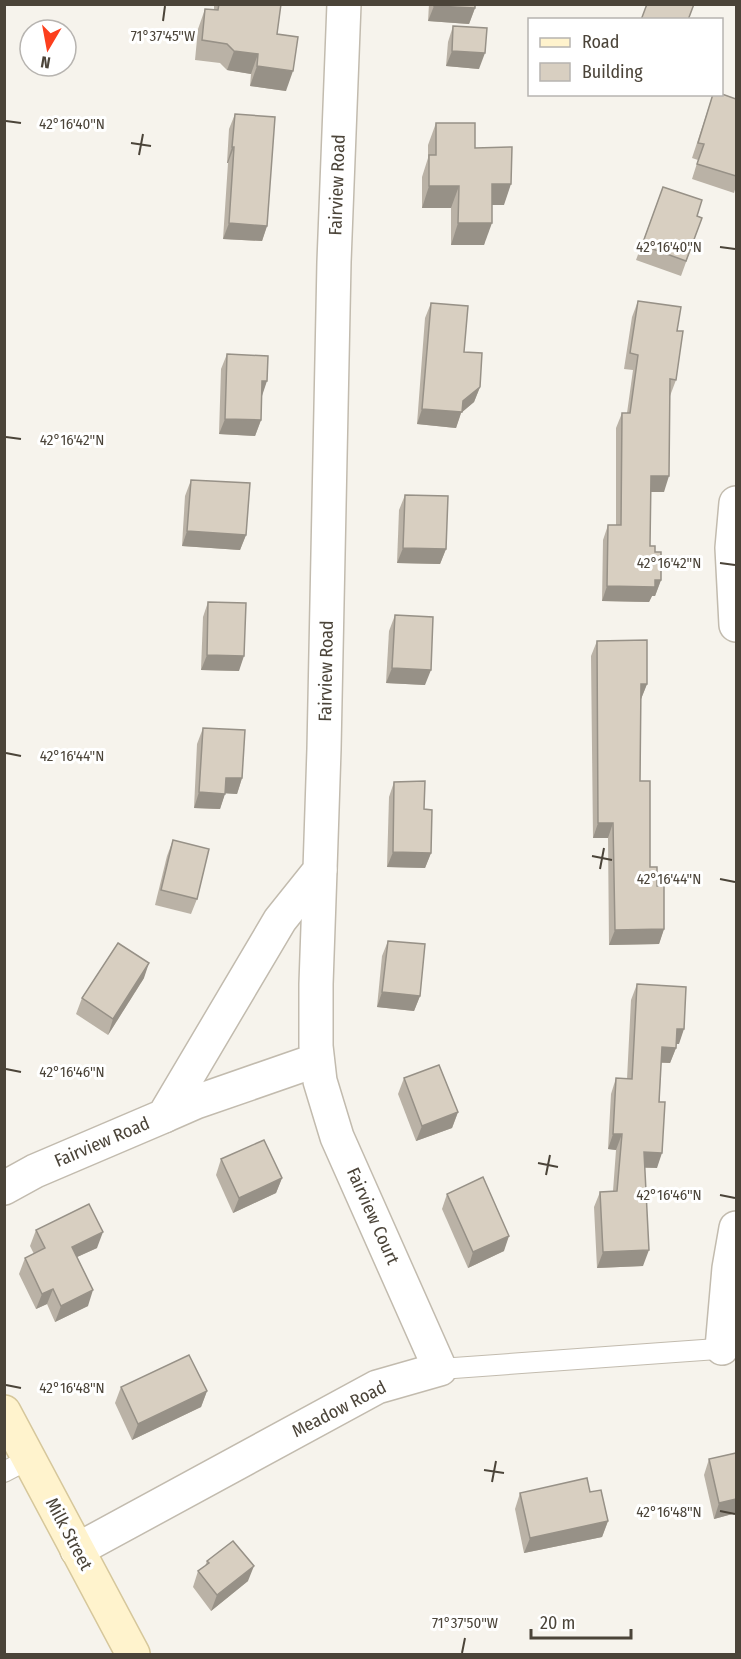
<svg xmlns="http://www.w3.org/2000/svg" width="741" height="1659" viewBox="0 0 741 1659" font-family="'Fira Sans Condensed',sans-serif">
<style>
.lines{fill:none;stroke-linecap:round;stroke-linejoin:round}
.service-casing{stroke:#c2bbae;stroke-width:22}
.minor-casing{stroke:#c2bbae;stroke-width:36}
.secondary-casing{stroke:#d6c79b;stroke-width:36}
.service{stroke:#fff;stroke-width:20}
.minor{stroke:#fff;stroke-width:33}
.secondary{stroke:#fff3cd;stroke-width:33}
.wall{fill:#bab2a6}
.shaded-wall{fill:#979187}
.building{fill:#d8cfc1;stroke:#979187;stroke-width:1.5}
.ticks{fill:none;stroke:#4b4439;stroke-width:2}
.labels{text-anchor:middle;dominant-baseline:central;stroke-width:6;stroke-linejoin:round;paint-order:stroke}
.street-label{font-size:18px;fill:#4b4439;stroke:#fff}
.ticks-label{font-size:15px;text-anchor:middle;fill:#4b4439;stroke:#fff;stroke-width:6;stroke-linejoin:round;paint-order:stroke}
</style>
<rect width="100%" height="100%" fill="#f6f3ec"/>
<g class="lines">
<g class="service-casing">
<g id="service">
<path d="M440,1369L731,1348"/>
<path d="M4,1472L29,1459"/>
</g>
</g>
<g class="minor-casing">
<g id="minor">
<path d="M736,503L732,548L736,625"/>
<path d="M164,1116L196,1102L317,1060"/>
<path d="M4,1188L35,1171L164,1116L280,920L320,870L324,749L334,262L344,4"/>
<path d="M722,1348L729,1268L736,1228"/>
<path d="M77,1550L377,1387L440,1369L337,1137L320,1081L316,1046V984L320,870"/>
</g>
</g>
<g class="secondary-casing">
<path id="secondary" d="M4,1412L133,1654"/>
</g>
<use href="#service" class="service"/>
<use href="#minor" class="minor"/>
<use href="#secondary" class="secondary"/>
</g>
<g class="wall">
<path d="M214,4H281L277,34L286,91L250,86L251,74L227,70L220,63L195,60L198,29L205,9L214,10Z"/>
<path d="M429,4H475V8L469,24L428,21Z"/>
<path d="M453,26L479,69L446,66L448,42Z"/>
<path d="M713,94L736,99V186L734,193L692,179L698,160L692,158Z"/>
<path d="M235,114L267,226L262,241L223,239L228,163H227L229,129Z"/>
<path d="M436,123L475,148L504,205H492L484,245H451V208H422V177L428,158V145Z"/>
<path d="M663,187L697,216L702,218L681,276L636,260Z"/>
<path d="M638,301L677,331L676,380L670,396L664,492H650V546L655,552L661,580L655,596H652L649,602L602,601L603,540L608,525H616V428L622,413H627L633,370L624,369L632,317Z"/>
<path d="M431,303L464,352L480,387L474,402L461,413L456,428L417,424L425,318Z"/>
<path d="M227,354L261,396V420L255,436L219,434L221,369Z"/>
<path d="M191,480L246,535L240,550L182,546L185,496Z"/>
<path d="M405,495L446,549L440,564L397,563L399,510Z"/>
<path d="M208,602L239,671L201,670L203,617Z"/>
<path d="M395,615L425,685L386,683L389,631Z"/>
<path d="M597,641L647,684L641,699L640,781L650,867L657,886L664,929L659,944L609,945L608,838H593L591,656Z"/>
<path d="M203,728L242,778L237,794L225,793L220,809L194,808L197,744Z"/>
<path d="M394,782L424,809L431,853L425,868L387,867L389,797Z"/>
<path d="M173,840L197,899L191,914L155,905L167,856Z"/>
<path d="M388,941L420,996L414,1011L377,1007L382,956Z"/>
<path d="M144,978L108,1035L76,1014L82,998Z"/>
<path d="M637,984L679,1044H676V1048L670,1063H661L657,1168H645L643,1266L597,1268L594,1207L600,1192L613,1191L616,1150L608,1149L611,1094L616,1078L627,1079L631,1000Z"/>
<path d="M404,1078L458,1112L452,1128L416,1141L398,1094Z"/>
<path d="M221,1159L282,1178L276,1193L233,1213L216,1175Z"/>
<path d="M447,1194L504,1251L468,1268L442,1209Z"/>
<path d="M36,1230L97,1248L77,1257L88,1306L55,1322L47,1304L36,1309L19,1274L25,1258L34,1254L30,1246Z"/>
<path d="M121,1387L207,1391L201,1407L132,1440L115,1403Z"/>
<path d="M736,1453V1513L714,1519L704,1475L709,1459Z"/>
<path d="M520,1493L608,1521L602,1537L524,1553L515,1509Z"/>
<path d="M207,1561L248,1581L211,1611L193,1587L198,1571L205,1566Z"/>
</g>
<g class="shaded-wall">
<path d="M434,6L475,8L469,24L428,21Z"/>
<path d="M234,51L258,54L251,74L227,70Z"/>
<path d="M452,51L485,53L479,69L446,66Z"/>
<path d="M257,66L293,71L286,91L250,86Z"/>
<path d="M232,147H234L228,163H227Z"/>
<path d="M492,184H511L504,205H484Z"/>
<path d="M429,186H459L451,208H422Z"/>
<path d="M229,223L267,226L262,241L223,239Z"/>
<path d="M458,223H492L484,245H451Z"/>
<path d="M262,381H267L262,396Z"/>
<path d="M480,387L474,402L461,413L456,428L417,424L422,409L463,401Z"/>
<path d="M225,419L261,420L255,436L219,434Z"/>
<path d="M651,476H669L664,492H645Z"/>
<path d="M187,531L246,535L240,550L182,546Z"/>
<path d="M403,548L446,549L440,564L397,563Z"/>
<path d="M655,580H661L655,596H652L649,602L602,601L607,586Z"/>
<path d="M207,655L244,656L239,671L201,670Z"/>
<path d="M392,668L431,670L425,685L386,683Z"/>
<path d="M641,684H647L641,699H635Z"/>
<path d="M226,778H242L237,794L220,793Z"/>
<path d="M199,792L225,794L220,809L194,808Z"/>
<path d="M598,823H613L608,838H593Z"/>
<path d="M393,852L431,853L425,868L387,867Z"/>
<path d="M664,929L659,944L609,945L615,930Z"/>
<path d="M149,963L144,978L108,1035L113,1019Z"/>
<path d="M382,992L420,996L414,1011L377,1007Z"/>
<path d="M677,1029H684L679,1044H671Z"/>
<path d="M662,1047L676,1048L670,1063L656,1062Z"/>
<path d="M458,1112L452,1128L416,1141L422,1126Z"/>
<path d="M613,1134H622L616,1150L608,1149Z"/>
<path d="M644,1152L662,1153L657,1168L639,1167Z"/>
<path d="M282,1178L276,1193L233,1213L239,1198Z"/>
<path d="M103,1232L97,1248L66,1262L72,1247Z"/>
<path d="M509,1236L504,1251L468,1268L473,1252Z"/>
<path d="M649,1250L643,1266L597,1268L603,1252Z"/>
<path d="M53,1289L47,1304L36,1309L42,1294Z"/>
<path d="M93,1290L88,1306L55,1322L61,1306Z"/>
<path d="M207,1391L201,1407L132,1440L138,1424Z"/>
<path d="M736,1499V1513L714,1519L719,1503Z"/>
<path d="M608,1521L602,1537L524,1553L530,1538Z"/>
<path d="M254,1566L248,1581L211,1611L217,1595Z"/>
</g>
<g class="building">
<path d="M219,4H281L277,34L298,37L293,71L257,66L258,54L234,51L227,44L202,40L205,9L218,10Z"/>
<path d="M434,4H475V8L434,6Z"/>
<path d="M647,4H694L688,20H641Z"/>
<path d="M453,26L487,28L485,53L452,51Z"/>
<path d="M713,94H722L736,99V176L697,164L704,144L698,143Z"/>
<path d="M235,114L275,117L267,226L229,223L234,147H232Z"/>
<path d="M436,123H475V148L512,147L511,184H492V223H458L459,186H429V155H436Z"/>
<path d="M663,187L702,200L697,216L702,218L686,261L642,245Z"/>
<path d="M638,301L681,307L677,331H683L676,380L670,379L669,476H651L650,546H655V552H661V580H655V587L607,586L608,525H621L622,413H630L638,355L630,353Z"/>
<path d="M431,303L468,306L464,352L482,353L480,387L463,401L462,412L422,409Z"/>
<path d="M227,354L268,356L267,381H262L261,420L225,419Z"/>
<path d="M191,480L250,483L246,535L187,531Z"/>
<path d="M405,495L448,496L446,549L403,548Z"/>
<path d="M208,602L246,603L244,656L207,655Z"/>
<path d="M395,615L433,617L431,670L392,668Z"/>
<path d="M647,640V684H641L640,781H650V867H657V886H664V929L615,930L613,823H598L597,641Z"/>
<path d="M203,728L245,730L242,778H226L225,794L199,792Z"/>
<path d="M425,781L424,809L432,810L431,853L393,852L394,782Z"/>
<path d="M173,840L209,849L197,899L161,890Z"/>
<path d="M388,941L425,944L420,996L382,992Z"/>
<path d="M118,943L149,963L113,1019L82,998Z"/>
<path d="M637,984L686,987L684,1029H677L676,1048L662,1047L659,1102H665L662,1153L644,1152L649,1250L603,1252L600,1192L617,1191L622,1134H613L616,1078L632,1079Z"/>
<path d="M439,1065L458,1112L422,1126L404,1078Z"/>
<path d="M264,1140L282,1178L239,1198L221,1159Z"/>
<path d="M483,1177L509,1236L473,1252L447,1194Z"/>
<path d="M89,1204L103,1232L72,1247L93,1290L61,1306L53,1289L42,1294L25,1258L45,1248L36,1230Z"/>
<path d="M189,1355L207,1391L138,1424L121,1387Z"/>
<path d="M736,1453V1499L719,1503L709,1459Z"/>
<path d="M587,1478L590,1492L601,1490L608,1521L530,1538L520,1493Z"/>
<path d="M233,1541L254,1566L217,1595L198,1571L209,1563L207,1561Z"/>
</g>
<path class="ticks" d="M163,21L165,6M6,121L21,123M131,143L151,146M139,155L143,134M720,247L735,249M6,437L21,439M720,563L735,565M6,753L21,756M592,856L612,860M600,869L604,848M720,879L735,882M6,1069L21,1072M538,1163L558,1167M546,1175L550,1155M720,1195L735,1198M6,1385L21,1388M484,1470L504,1473M492,1482L496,1461M720,1511L735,1514M462,1653L465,1638"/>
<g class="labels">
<g class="street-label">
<text transform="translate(337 185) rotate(-88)">Fairview Road</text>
<text transform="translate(326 671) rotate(-89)">Fairview Road</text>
<text transform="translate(102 1142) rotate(-23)">Fairview Road</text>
<text transform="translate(373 1216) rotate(66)">Fairview Court</text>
<text transform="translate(339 1409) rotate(-27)">Meadow Road</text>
<text transform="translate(69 1534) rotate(62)">Milk Street</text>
</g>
</g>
<g class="ticks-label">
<text x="163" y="41">71°37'45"W</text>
<text x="72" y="129">42°16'40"N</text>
<text x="669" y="252">42°16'40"N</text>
<text x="72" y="445">42°16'42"N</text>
<text x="669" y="568">42°16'42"N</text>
<text x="72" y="761">42°16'44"N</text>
<text x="669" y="884">42°16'44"N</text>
<text x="72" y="1077">42°16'46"N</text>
<text x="669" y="1200">42°16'46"N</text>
<text x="72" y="1393">42°16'48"N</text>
<text x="669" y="1517">42°16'48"N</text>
<text x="465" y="1628">71°37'50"W</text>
</g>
<rect width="741" height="1659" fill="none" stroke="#4b4439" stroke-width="12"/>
<rect x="528" y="18" width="195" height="78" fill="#ffffff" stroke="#b7b4b0" stroke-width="1.5"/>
<rect x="540" y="38" width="30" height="9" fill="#fff3cd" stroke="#b7b4b0" stroke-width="1.5"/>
<text x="582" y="48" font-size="18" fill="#4b4439">Road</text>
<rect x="540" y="63" width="30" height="18" fill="#d8cfc1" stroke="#b7b4b0" stroke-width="1.5"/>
<text x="582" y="78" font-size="18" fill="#4b4439">Building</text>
<g transform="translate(48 48) rotate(190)"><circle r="28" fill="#ffffff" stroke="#b7b4b0" stroke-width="1.5"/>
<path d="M0-4.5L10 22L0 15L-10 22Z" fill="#fc3f1d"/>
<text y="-9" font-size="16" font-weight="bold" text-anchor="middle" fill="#4b4439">N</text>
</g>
<path d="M531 1629v9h100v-9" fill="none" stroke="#4b4439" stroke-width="3"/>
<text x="540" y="1629" font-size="18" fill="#4b4439" stroke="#ffffff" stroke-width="4.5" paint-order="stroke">20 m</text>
</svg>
